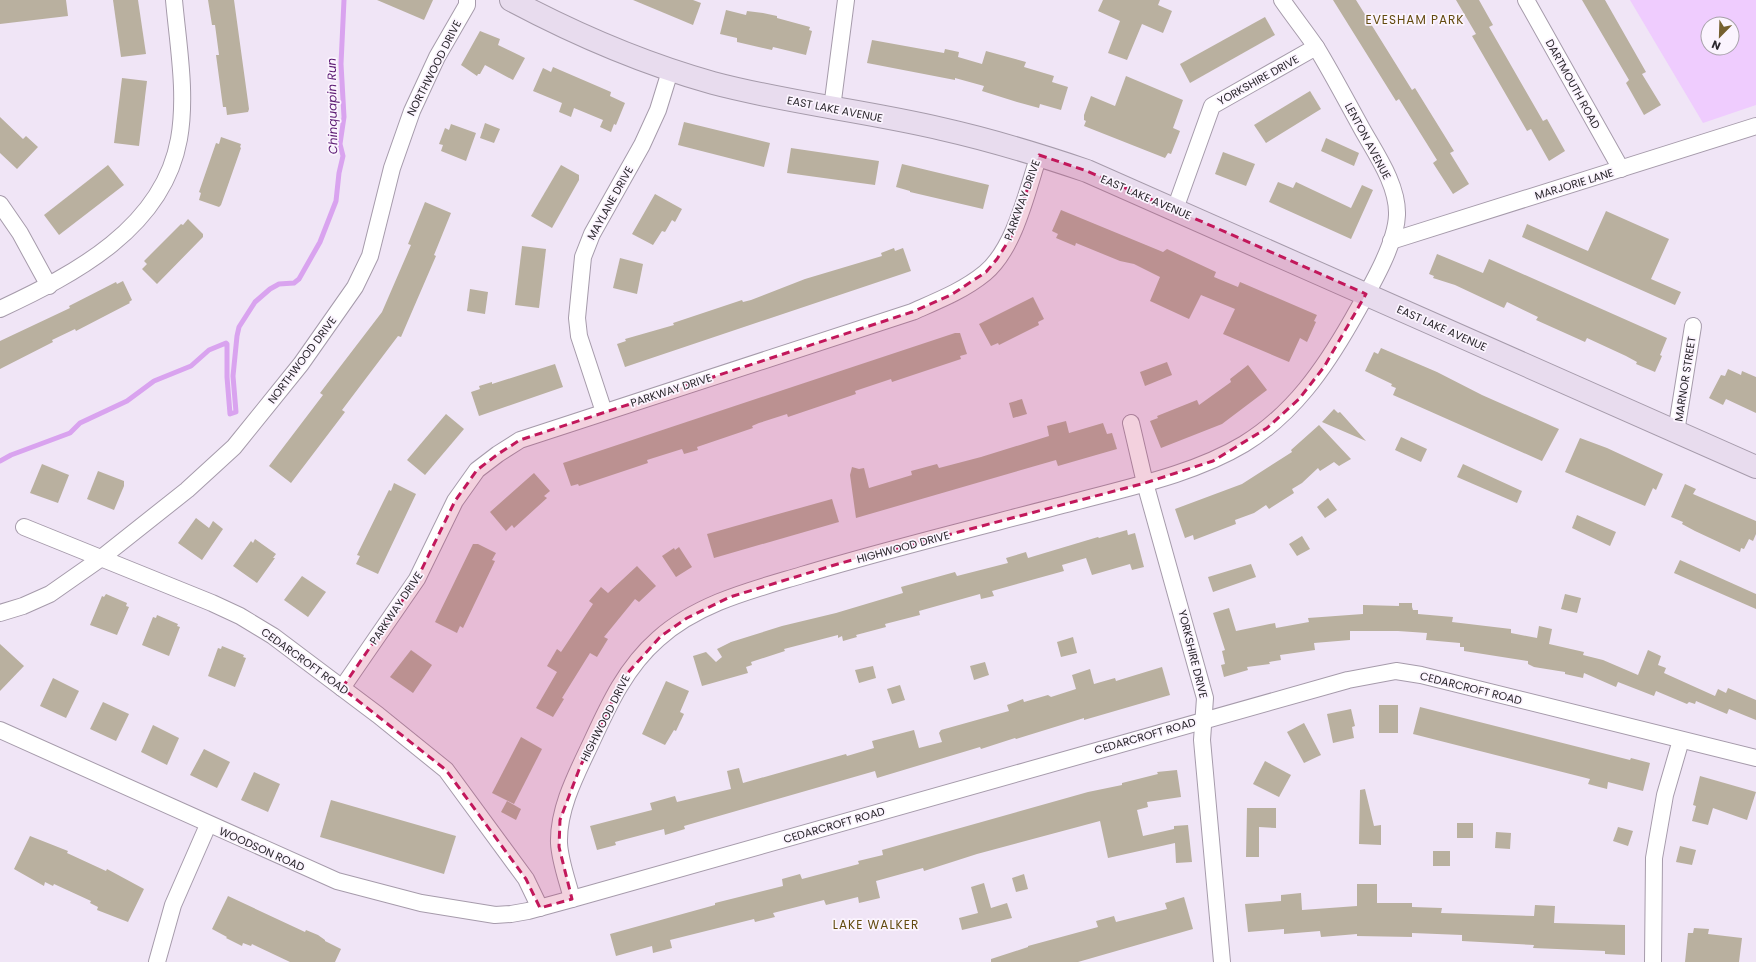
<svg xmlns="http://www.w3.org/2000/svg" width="1756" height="962" viewBox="0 0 1756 962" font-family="Poppins,sans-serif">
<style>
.green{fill:#efccfe;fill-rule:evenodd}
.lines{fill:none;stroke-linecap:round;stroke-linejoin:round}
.stream{stroke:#d9a3ef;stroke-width:5}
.building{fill:#b9b09f}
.street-casing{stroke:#a69bab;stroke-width:18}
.secondary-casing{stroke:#a69bab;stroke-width:24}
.street{stroke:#fff;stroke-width:16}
.secondary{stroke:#e8dcee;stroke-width:22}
.marked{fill:#c2185b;fill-opacity:0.2;stroke:#c2185b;stroke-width:3;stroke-dasharray:8 5;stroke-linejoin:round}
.labels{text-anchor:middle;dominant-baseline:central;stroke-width:3.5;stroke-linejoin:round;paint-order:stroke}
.street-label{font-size:11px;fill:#2b272d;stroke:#fbf4fe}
.neighbourhood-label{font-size:12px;letter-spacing:1px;fill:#634a0f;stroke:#fbf4fe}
.water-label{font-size:12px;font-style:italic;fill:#5b1972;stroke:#fbf4fe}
</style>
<rect width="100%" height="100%" fill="#f0e5f6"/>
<path class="green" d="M1630,0H1756V105L1703,123ZM1708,24H1732V48H1708Z"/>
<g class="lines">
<path class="stream" d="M0,461L11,455L70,433L80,423L127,401L154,381L191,366L209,350L226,343L227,344V377L230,414L236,412L233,376L237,336L239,327L255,302L270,289L279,284L294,283L299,279L320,242L336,201L339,173L343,156L340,144L344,117L341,64L344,0"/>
</g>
<g class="building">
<path d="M0,0H66L68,16L0,24Z"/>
<path d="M113,0H138L146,54L121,57Z"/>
<path d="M208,0H234L249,109L248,112L227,115L226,107H223L216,55H219L215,25H212Z"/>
<path d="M377,0H433L424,20Z"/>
<path d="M633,0H693L701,3L693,25Z"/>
<path d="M1103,0H1160L1158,5L1172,11L1163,33L1142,24L1127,60L1108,53L1120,21L1098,11Z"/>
<path d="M1333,0H1356L1412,90L1415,88L1454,151L1450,153L1469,184L1453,194L1433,163L1437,160L1399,99L1396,101Z"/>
<path d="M1456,0H1479L1493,25L1489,27L1543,121L1547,119L1565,151L1549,161L1531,129L1527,131L1472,36L1476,34Z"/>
<path d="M1582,0H1605L1646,72L1642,74L1661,105L1644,115L1626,83L1629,80Z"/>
<path d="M726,10L746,15L747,11L763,13L777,16V18L810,27L809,30L812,31L806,55L773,47L772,50L737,42V38L720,34Z"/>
<path d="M1265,17L1275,35L1190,83L1180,64Z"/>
<path d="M480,31L500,39L498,45L525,58L513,80L485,65L480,74H478L477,76L461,65Z"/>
<path d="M872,40L944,53L945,49L959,52L958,57L982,64L986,51L1026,62L1024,67L1054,76L1052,82L1068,87L1061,110L1040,104L1039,108L1017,102L982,91L984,86L955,78V80L867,63Z"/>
<path d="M553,67L611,92L610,96L625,103L616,125L614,124L611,132L600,127L603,120L574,108L571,117L559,112L562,103L533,91L543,68L551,72Z"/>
<path d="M1126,76L1183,100L1173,128L1180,131L1171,154L1168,153L1165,158L1084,126L1086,121L1084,120V115L1091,96L1115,106Z"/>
<path d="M122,78L147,81L139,146L114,143Z"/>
<path d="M1310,91L1321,109L1266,143L1254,125Z"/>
<path d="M0,117L23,139L26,136L38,147L17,169L0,153Z"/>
<path d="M684,122L770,143L764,167L678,145Z"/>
<path d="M485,123L500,129L494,143L480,138Z"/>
<path d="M451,124L476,133L466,161L441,151L443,145L439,144L445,128L449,130Z"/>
<path d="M221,137L241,144L240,147L241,148L221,205L219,207L199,200L201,193L199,192L216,143L219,144Z"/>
<path d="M1326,138L1359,153L1354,166L1321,151Z"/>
<path d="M791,148L879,161L875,185L787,173Z"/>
<path d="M1223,152L1255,164L1246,186L1215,174Z"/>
<path d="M902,164L989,185L983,209L910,192V191L896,187Z"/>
<path d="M108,165L124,185L59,235L44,215Z"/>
<path d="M561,165L579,175V180L552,228L531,216Z"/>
<path d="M1278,182L1293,188L1296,182L1351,208L1362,185L1373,190L1351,239L1269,202Z"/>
<path d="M655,194L682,209L675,222L672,220L665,232L662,231L653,245L632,234Z"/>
<path d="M425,202L451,213L434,255L436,256L401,337L398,336L342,410L345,412L291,483L269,466L323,395L320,393L382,312L411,245L408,244Z"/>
<path d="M1061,210L1163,252L1167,249L1216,272L1214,277L1238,287L1240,282L1317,315L1314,321L1316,322L1307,342L1300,338L1289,362L1223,334L1235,309L1201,295L1189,319L1150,301L1160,277L1134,264L1120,261L1076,243L1075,246L1056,238L1058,234L1052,231Z"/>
<path d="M1606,211L1669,239L1651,279L1681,292L1675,305L1522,237L1527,224L1588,251Z"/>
<path d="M188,219L203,234V237L157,284L142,269L147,264L144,261L181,224L183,225Z"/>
<path d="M522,246L546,249L539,308L515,305Z"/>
<path d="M894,248L895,251L903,248L911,271L625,367L617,344L626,341L625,339L674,325L673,323L742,300L743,302L751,300L805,279L882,256L881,253Z"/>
<path d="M1437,254L1483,273L1489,259L1667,338L1660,355L1662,356L1655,372L1636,364L1637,362L1626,356L1587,338L1585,342L1536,320L1538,317L1507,302L1504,308L1455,285L1433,278L1434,276L1429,274Z"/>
<path d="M620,258L643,264L637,294L613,288Z"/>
<path d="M123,281L132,300L129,302L130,303L76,331L75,329L52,340L53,342L0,369V341L70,308L69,306L116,282L117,284Z"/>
<path d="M470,289L488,292L485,314L467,311Z"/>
<path d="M1033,297L1044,319L1038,322L1039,325L999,345L998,343L991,346L979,324Z"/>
<path d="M955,333H960L967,354L960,356L961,359L892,382L891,379L855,391L856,394L788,417L787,414L759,423L752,426L753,428L697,447L698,450L684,454L682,449L647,460L648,463L579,486L578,484L571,486L563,463Z"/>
<path d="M1381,348L1437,372L1482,395L1559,429L1542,461L1393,395L1396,388L1391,386L1392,384L1365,371L1374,352L1378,354Z"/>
<path d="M1167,362L1172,375L1145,386L1140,372Z"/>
<path d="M555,364L563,387L479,416L471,392L480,389L479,386L492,382V384Z"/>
<path d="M1248,365L1267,390L1222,424L1161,448L1150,421L1158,418L1157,416L1197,400L1199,405L1231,382L1230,379Z"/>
<path d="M1728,369L1741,375L1742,371L1756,377V413L1726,399L1723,405L1709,398L1721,375L1725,376Z"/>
<path d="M1022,399L1027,414L1013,418L1009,403Z"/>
<path d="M1334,409L1338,413L1340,412L1366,441L1322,422Z"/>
<path d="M446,414L464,429L425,475L407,460Z"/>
<path d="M1066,421L1069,433L1103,423L1107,434L1112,433L1117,449L1058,466L1056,460L856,518L850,475L852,467L859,469L864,468L869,488L912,475L911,471L937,464L939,468L981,457L1049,436L1047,426Z"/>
<path d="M1319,425L1351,459L1339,466L1334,462L1320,471L1318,468L1302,483L1292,489L1294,493L1269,509L1266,505L1254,513L1235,520L1236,524L1194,540L1193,535L1185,538L1175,509L1242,484L1292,452L1291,450Z"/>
<path d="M1401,437L1427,449L1421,462L1395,450Z"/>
<path d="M1580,438L1607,448L1663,474L1656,490L1653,488L1645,506L1565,472Z"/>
<path d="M42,464L69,475L58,503L30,493Z"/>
<path d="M1463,464L1522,491L1517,503L1457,477Z"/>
<path d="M98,471L124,481V486L114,510L87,499Z"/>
<path d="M534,473L550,491L544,496L547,498L514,528L512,525L506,531L490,512Z"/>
<path d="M394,483L416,494L378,574L356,564L360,556L357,555L389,490L391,491Z"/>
<path d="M1685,484L1696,489L1693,494L1756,521V534L1753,541L1749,539L1744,549L1741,548L1740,552L1695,531L1682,524L1683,522L1671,517Z"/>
<path d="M1328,498L1337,510L1325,518L1317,507Z"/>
<path d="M832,499L839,522L714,558L707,534Z"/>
<path d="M1577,515L1616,532L1610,546L1572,528Z"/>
<path d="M196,518L209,528L213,521L223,529L202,560L178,543Z"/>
<path d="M1127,530L1128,535L1135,533L1144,567L1132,570L1130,564L1092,575L1086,558L1062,565L1064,571L992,591L994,596L981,599L980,594L944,604L919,611L920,615L885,624L886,627L856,635L857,637L843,641L842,636L838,638V635L784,649L785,651L751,662L752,665L746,667L748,673L702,686L693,656L706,652L716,662L722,657L717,649L731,642L782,626L836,613L903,593L901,587L955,572L957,576L1008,563L1006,558L1026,552L1028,558L1098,537L1099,538Z"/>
<path d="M1302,536L1310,549L1297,556L1289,544Z"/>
<path d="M255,539L276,554L273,558H275L257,583L233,566L251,541L253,543Z"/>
<path d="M473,544H478L496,553L492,560L495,561L463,628L460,626L457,633L435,622Z"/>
<path d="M679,547L692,567L676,577L662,556L674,548L675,550Z"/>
<path d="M1680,560L1756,594V609L1674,573Z"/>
<path d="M1251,564L1256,577L1213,592L1208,577Z"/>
<path d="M637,566L656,586L639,602L635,599L604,637L608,639L597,657L590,653L562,698L564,699L553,717L536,708L557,672L547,666L557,649L561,652L593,604L589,601L601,587L608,593Z"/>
<path d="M302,576L326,592L308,617L284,600Z"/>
<path d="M106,594L127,603L126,606L129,607L117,635L90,625L102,596L104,597Z"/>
<path d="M1565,594L1581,598L1577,613L1561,609Z"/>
<path d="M1399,603H1412V607L1413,610H1418V614L1453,617L1452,622L1511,629V633L1537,638L1539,626L1552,629L1549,644L1584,652L1583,655L1603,660L1638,675L1648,650L1661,656L1658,665L1666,668L1664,673L1715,696L1718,689L1726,693L1728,688L1756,700V720L1729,709L1727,714L1696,701L1695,704L1689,702L1687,704L1656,691L1654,696L1618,682L1616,687L1584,673L1583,678L1565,674V672L1534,667L1528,664V661L1464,651V647H1460V643L1426,640L1427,633L1398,631H1350V640L1314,643L1315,650L1280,655L1281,660L1269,662L1270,664L1247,667L1248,670L1224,677L1221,665L1225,664L1222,651L1225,650L1213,613L1229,608L1236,631L1275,623L1276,628L1309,622L1308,618L1363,614V605L1399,606Z"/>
<path d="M157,615L178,624L177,626L180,627L169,656L142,645L153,617L156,618Z"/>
<path d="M1073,637L1077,653L1061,657L1057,642Z"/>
<path d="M0,644L24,666L0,691Z"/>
<path d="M222,646L244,655L243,657L246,658L235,687L208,676L218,648L221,649Z"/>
<path d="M411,650L432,665L413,693L390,677Z"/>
<path d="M985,662L989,675L974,680L970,666Z"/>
<path d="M873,666L876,678L859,683L855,670Z"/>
<path d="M1162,667L1170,695L1084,720V718L1016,739L1015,738L981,749L980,747L877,778L875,771L684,826L685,829L665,835L664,829L615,842L616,845L597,850L590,826L652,810L650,803L675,796L677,802L731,789L727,771L739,768L743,783L846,754L847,756L874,748L872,741L914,730L919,748L942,742L939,733L941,730L1009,711L1007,705L1023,699L1024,702L1048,695L1051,697L1076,689L1072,675L1090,669L1094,684L1115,678L1116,681Z"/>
<path d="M53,678L79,691L66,718L40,706Z"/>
<path d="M666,681L689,691L680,712L684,714L676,731L674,730L665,745L642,734Z"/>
<path d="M900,685L905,700L892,704L887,689Z"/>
<path d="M103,702L129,714L116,741L90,729Z"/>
<rect x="1379" y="705" width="19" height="28"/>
<path d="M1420,707L1630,760L1631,758L1650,763L1643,791L1608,782L1607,789L1588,784L1590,779L1413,734Z"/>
<path d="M1351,709L1355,726L1352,727L1354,738L1333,743L1327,714Z"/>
<path d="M1304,723L1321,755L1304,763L1287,732Z"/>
<path d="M153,725L179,738L167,765L141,752Z"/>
<path d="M521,737L542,749L514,804L492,793Z"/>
<path d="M204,749L230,762L217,788L190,775Z"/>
<path d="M1265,761L1291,775L1279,797L1253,784Z"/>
<path d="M1177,770L1181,797L1147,802L1148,807L1137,810L1143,836L1174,829V826L1188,825L1192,862L1176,863L1175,843L1108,858L1100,821L977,854L924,871L923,868L876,881L880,898L859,903L858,897L826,905L824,900L773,913L775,917L755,922L754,919L670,940L672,948L653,953L652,946L616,956L610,934L715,905V903L783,886L782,879L800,874L802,879L859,864L858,861L883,855L882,850L1088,792L1122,785V783L1158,774L1157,772Z"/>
<path d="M254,772L280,784L268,812L241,800Z"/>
<path d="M1700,776L1756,792L1747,820L1713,808L1708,825L1692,821L1696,806L1693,805Z"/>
<path d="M1365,789L1374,826L1381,825V845L1359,844L1360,790Z"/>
<path d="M331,800L456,836L444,874L320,837Z"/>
<path d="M507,801L521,809L516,820L501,812Z"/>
<path d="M1247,808H1276V828L1259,827V857H1246Z"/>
<rect x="1457" y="823" width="16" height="15"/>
<path d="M1618,827L1633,831L1628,846L1613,841Z"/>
<path d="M1496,832L1511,833L1510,849L1495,848Z"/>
<path d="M30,836L68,851L67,853L106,871L107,869L144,889L128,922L97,910L98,907L90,903L91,901L54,884L53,886L45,882L44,886L14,869Z"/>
<path d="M1680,846L1696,850L1692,865L1676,862Z"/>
<rect x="1433" y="851" width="17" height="15"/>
<path d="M1024,874L1028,889L1016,892L1012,878Z"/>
<path d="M984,883L991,908L1007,903L1012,918L962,930L959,918L978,913L971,887Z"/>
<path d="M1357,884H1377V903H1412V907L1442,908L1441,913L1534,916L1535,905L1555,906L1554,923L1625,925V955L1605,954V951L1533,948L1534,945L1462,941V935L1412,933V937L1357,936V934L1321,937L1320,931L1284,934V929L1248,932L1245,904L1281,901V895L1301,893L1302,910L1357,906Z"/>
<path d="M228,896L305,932L306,930L318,935L325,940V941L341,949L335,962H290L252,944L251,946L243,943L242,946L226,938L227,937L212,929Z"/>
<path d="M1184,897L1193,929L1078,962H991V959L1028,947V946L1098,927L1096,921L1114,916L1116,922L1167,909L1165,903Z"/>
<path d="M1694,928L1709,929L1708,934L1742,938L1739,962H1685L1688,933H1693Z"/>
</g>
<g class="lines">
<g class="street-casing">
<g id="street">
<path d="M1526,0L1621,169"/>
<path d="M832,108L846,0"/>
<path d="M0,204L20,233L49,286"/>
<path d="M1175,209L1212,106L1316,47"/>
<path d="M1391,241L1756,126"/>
<path d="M0,309C75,274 163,228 179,139C187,94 178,45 174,0"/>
<path d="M604,412L579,336L577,318L583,257L592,234L642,145L658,110L671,68"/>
<path d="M1131,423L1145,483L1205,698L1202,740L1222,962"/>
<path d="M1676,432L1693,326"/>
<path d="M24,527L212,603L240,616L273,636L378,715L446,770L526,879L540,908"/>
<path d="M0,613L23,606L50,594L100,559L187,490L234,447L301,364L355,287L370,256L392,168L412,111L437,57L467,5V0"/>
<path d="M342,688L417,579L455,501L477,470L498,454L520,440L912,312C937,301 963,291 985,273C1015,248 1027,191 1039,155"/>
<path d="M0,730L337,881L421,903L495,915L511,914L528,911L572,899L1348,680L1396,671L1421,675L1756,758"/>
<path d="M572,899C568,882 560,862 559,843C558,808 577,773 592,741C609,704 626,667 658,639C698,603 752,590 802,575C891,548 983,526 1074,502C1130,487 1194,474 1244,444C1293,414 1324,369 1352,320C1367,293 1396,246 1397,215C1398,185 1376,154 1362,129C1347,102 1332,73 1316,47C1305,31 1293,16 1282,0"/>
<path d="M157,962L173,905L208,825"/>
<path d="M1653,962L1654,858L1665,795L1681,740"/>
</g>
</g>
<g class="secondary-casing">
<path id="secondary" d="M511,0C573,33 645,64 713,83C788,103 866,111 942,129C991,140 1040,155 1087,171L1756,467"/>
</g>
<use href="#street" class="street"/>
<use href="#secondary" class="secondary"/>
</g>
<path class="marked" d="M1039,155L1087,171L1366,294L1324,367L1299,399L1267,428L1213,461L1145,483L841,563L730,597L687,618L661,636L624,677L580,767L560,820L559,847L572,899L540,908L526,879L446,770L342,688L417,579L455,501L477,470L498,454L520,440L912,312L951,295L986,272L997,259L1011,237Z"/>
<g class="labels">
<g class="street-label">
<text transform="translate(434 68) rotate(-63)">NORTHWOOD DRIVE</text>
<text transform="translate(1258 80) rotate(-29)">YORKSHIRE DRIVE</text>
<text transform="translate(1573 84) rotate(61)">DARTMOUTH ROAD</text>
<text transform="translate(835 109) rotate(11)">EAST LAKE AVENUE</text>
<text transform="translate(1368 141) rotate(62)">LENTON AVENUE</text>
<text transform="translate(1574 184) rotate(-17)">MARJORIE LANE</text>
<text transform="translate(1146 197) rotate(23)">EAST LAKE AVENUE</text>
<text transform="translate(1022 200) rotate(-70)">PARKWAY DRIVE</text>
<text transform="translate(610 203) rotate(-61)">MAYLANE DRIVE</text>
<text transform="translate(1442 328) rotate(24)">EAST LAKE AVENUE</text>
<text transform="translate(302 360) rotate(-53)">NORTHWOOD DRIVE</text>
<text transform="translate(1685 379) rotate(-81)">MARNOR STREET</text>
<text transform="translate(671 390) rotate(-18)">PARKWAY DRIVE</text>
<text transform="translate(903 547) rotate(-15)">HIGHWOOD DRIVE</text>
<text transform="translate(396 608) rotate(-56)">PARKWAY DRIVE</text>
<text transform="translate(1193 654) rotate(76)">YORKSHIRE DRIVE</text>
<text transform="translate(305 661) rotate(36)">CEDARCROFT ROAD</text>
<text transform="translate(1471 688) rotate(14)">CEDARCROFT ROAD</text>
<text transform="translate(605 718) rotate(-63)">HIGHWOOD DRIVE</text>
<text transform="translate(1145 736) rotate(-16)">CEDARCROFT ROAD</text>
<text transform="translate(834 825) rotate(-16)">CEDARCROFT ROAD</text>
<text transform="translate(262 849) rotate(24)">WOODSON ROAD</text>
</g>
<g class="neighbourhood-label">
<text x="1415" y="19">EVESHAM PARK</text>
<text x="876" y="924">LAKE WALKER</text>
</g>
<g class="water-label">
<text transform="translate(332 106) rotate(-91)">Chinquapin Run</text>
</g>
</g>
<g transform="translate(1720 36) rotate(203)"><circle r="19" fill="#fbf4fe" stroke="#a8a2aa"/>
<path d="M0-3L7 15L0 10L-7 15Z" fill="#755f2f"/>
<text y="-6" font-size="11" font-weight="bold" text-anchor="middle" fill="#2b272d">N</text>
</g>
</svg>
